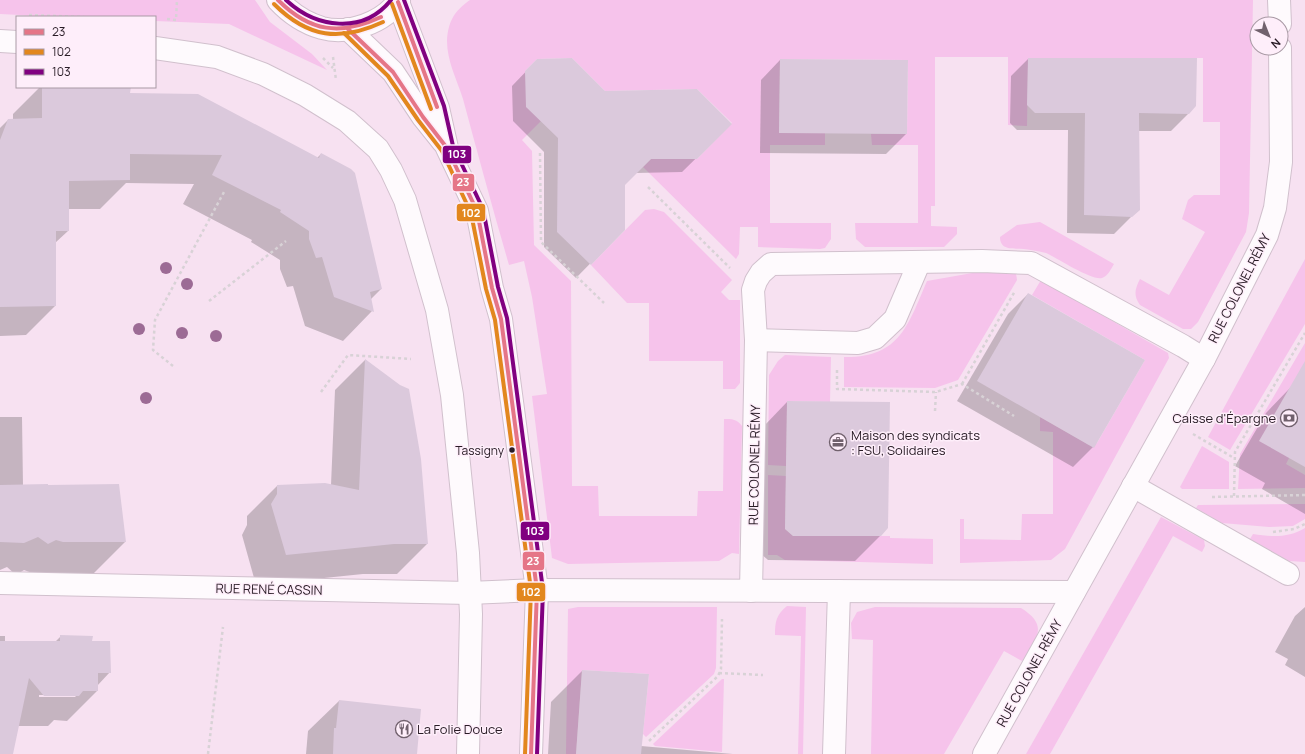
<svg xmlns="http://www.w3.org/2000/svg" width="1305" height="754" viewBox="0 0 1305 754" font-family="Manrope,sans-serif">
<style>
.green{fill:#f6c3eb}
.shadow{fill:#0003;fill-rule:evenodd}
.building{fill:#dbc9dc}
.lines{fill:none;stroke-linecap:round;stroke-linejoin:round}
.minor-casing{stroke:#d1c0cd;stroke-width:24}
.path{stroke:#d8d2d6;stroke-width:2.5;stroke-dasharray:3 3;stroke-linecap:butt}
.minor{stroke:#fefafd;stroke-width:22}
.bus-1-casing{stroke:#feeefa;stroke-width:7}
.bus-2-casing{stroke:#feeefa;stroke-width:7}
.bus-3-casing{stroke:#feeefa;stroke-width:7}
.bus-1{stroke:#e57587;stroke-width:4}
.bus-2{stroke:#e2871e;stroke-width:4}
.bus-3{stroke:#800080;stroke-width:4}
.tree{fill:#9c6b95}
.bus-dot{fill:#291c26;stroke:#feeefa;stroke-width:1.5}
.labels{text-anchor:middle;dominant-baseline:central;stroke-width:3;stroke-linejoin:round;paint-order:stroke}
.bus-label{font-size:12px;fill:#291c26;stroke:#feeefa;text-anchor:end}
.street-label{font-size:13px;fill:#291c26;stroke:#feeefa}
.poi-label{font-size:13px;fill:#291c26;stroke:#feeefa;text-anchor:start}
.line-badge{stroke:#feeefa;stroke-width:1.5}
.badge-label{font-size:11px;text-anchor:middle;font-weight:bold;fill:#fff}
</style>
<rect width="100%" height="100%" fill="#f7e1f1"/>
<g class="green">
<path d="M0,0H255L270,22L312,54L327,70L229,24L155,21V17H61L0,14Z"/>
<path d="M470,0H1253L1249,213L1246,232L1198,322L1191,329H1183L1140,305C1133,295 1135,289 1140,279L1169,295L1205,232L1182,219L1188,200L1194,195H1220V122H1203V58H1033L1028,64L1027,126L1008,125V57H935V206H931V226L957,227V234L944,247H865L856,239L855,223H918V145H872L871,134H907L908,60L780,59L779,133H825V145H770V223H831V239L825,248L820,249L758,247V227H740L739,254L736,259L643,167L651,159H697L732,123L697,89L605,91L572,58L537,59L525,71L541,121L522,140L532,151L534,245L571,281L572,486H598L599,516H697L698,491H723L724,419C732,419 737,419 742,426L739,554L732,553L719,561L568,564L552,558L532,396L547,394L532,297L524,261L509,265C493,210 478,155 463,99C457,80 447,61 447,41C448,22 454,11 470,0Z"/>
<path d="M654,209L664,212L732,280L721,292L729,300H740V383L735,389H723V361H649V303H627L591,265L645,210Z"/>
<path d="M1040,222L1114,264C1111,269 1108,276 1102,278C1092,281 1057,258 1046,253C1039,251 1031,250 1024,249C1014,248 1000,251 1000,237L1017,225Z"/>
<path d="M1305,259V324L1230,450L1208,437Z"/>
<path d="M978,272L1016,273L1017,280L958,380L935,388L844,387V357C900,358 908,325 927,281Z"/>
<path d="M1041,280L1168,353L1169,358L1065,549L1051,560L960,563V519H964V539L1021,540L1022,514H1053V432L1040,431V417L1089,445L1097,443L1145,360L1032,295Z"/>
<path d="M1305,343V395L1289,458L1286,464L1305,475V488L1238,489L1240,454Z"/>
<path d="M785,355L831,357L830,402L793,401L787,406L786,466L768,465L769,375L778,361Z"/>
<path d="M1202,446L1229,462V489H1182L1180,487Z"/>
<path d="M768,475L786,476L785,529L793,536H890V538L933,539V564L785,560L777,555H768Z"/>
<path d="M1305,504V519L1293,526L1269,527L1222,523L1196,508L1198,505Z"/>
<path d="M1161,517L1204,540L1205,546L1202,552L1173,536L1050,754H1026Z"/>
<path d="M1305,528V562L1289,561L1250,539L1253,534C1271,537 1289,538 1305,528Z"/>
<path d="M787,606L806,607L803,754H798L801,636L775,635C775,622 776,615 787,606Z"/>
<path d="M578,607H717L716,668L714,674L646,737L643,734L649,674L582,670L576,754H566L568,609Z"/>
<path d="M875,607L1021,608C1050,626 1036,639 1022,661L1004,651L944,754H871L873,640L852,639L851,623L857,612Z"/>
<path d="M722,679H724L722,752L655,746L653,744Z"/>
</g>
<g class="shadow">
<path d="M1028,59L1189,113L1171,131H1138L1139,209L1114,234L1067,233L1068,130H1017L1010,123L1011,76Z"/>
<path d="M537,60L605,92L731,124L682,172L636,173L624,184V229L576,278L544,247V152L513,121L512,86Z"/>
<path d="M780,60L906,134L886,154L760,153L761,80Z"/>
<path d="M40,87H130L129,94L317,158L321,154L381,289L370,300L372,311L343,341L305,326L293,286L287,287L280,269V260L251,242L252,240L183,204L194,184L126,183L100,209H68V231L55,243V306L26,335L0,336V128L8,120H13V114Z"/>
<path d="M1028,294L1093,447L1073,467L957,401L1008,314Z"/>
<path d="M365,360L427,544L397,574H363L256,585L242,535L247,525V516L277,486L331,485L335,390Z"/>
<path d="M1290,388L1305,397V514L1262,489L1265,483L1235,466L1266,413Z"/>
<path d="M787,402L880,536L855,561L768,560L761,554L763,427Z"/>
<path d="M0,417H22L23,486L125,542L94,573H32L24,570L16,575L7,567L0,570Z"/>
<path d="M1305,607V677L1285,665L1288,659L1275,652L1295,616Z"/>
<path d="M0,636H5V642H55L61,636L91,642L110,672L97,686V691L67,721L54,720L48,726H17L11,754H0ZM39,695H77L75,697H39Z"/>
<path d="M582,671L641,746L733,754H548L551,702Z"/>
<path d="M339,701L416,754H306L308,731Z"/>
</g>
<g class="building">
<path d="M572,58L605,91L697,89L732,124L697,159H651L625,185V230L591,265L557,232L558,138L526,107L525,71L537,59Z"/>
<path d="M1028,58H1197L1196,106L1189,114L1139,113L1140,210L1132,217L1084,215L1085,113H1035L1027,105Z"/>
<path d="M780,59L908,60L907,134L779,133Z"/>
<path d="M42,87H131L130,93L198,94L319,158L321,153L351,169L355,173L382,289L370,292L374,312L334,297L322,257L316,258L309,239V231L280,212L281,210L212,175L222,155L130,154V180L69,181V231H56V306L0,307V140L8,119L42,118Z"/>
<path d="M1028,293L1145,360L1094,448L977,381Z"/>
<path d="M365,359L400,385L409,389L421,459L428,544H394L286,555L271,504L277,494V485L325,483L359,490Z"/>
<path d="M1305,361V467L1259,441Z"/>
<path d="M787,401L890,402L888,528L881,536H793L785,529Z"/>
<path d="M48,484V485L119,484L126,542H63L56,540L48,544L38,537L24,543L0,542V485Z"/>
<path d="M60,635L93,636L92,641H110L111,673H98V691H83L79,696H44L29,678L13,754H0V641H60Z"/>
<path d="M582,670L649,674L641,754H576Z"/>
<path d="M339,700L421,709L417,754H333L334,728H336Z"/>
</g>
<g class="lines">
<g class="minor-casing">
<g id="minor">
<path d="M278,0C290,13 305,23 322,28C348,35 384,23 399,0"/>
<path d="M1279,0L1280,24"/>
<path d="M398,2L438,108L447,148L477,211L492,288L501,319L537,590L531,754"/>
<path d="M348,29L393,72L423,117L443,142"/>
<path d="M0,41L17,42"/>
<path d="M155,48L217,57L263,74L305,95L347,121L378,149L391,170L405,200L437,310L452,395L468,553L471,614L468,754"/>
<path d="M756,340L858,343L875,338L895,319L919,263"/>
<path d="M1133,486L1288,574"/>
<path d="M0,583L469,593L537,590L1074,592"/>
<path d="M751,591L756,340L753,290L756,281L761,273L771,264L982,261L1031,263L1183,346L1204,359"/>
<path d="M834,754L839,591"/>
<path d="M984,754L1204,359L1267,235L1275,208L1281,162L1280,48"/>
</g>
</g>
<g class="path">
<path d="M29,15L84,17"/>
<path d="M167,19L176,20L177,0"/>
<path d="M333,57L336,80"/>
<path d="M323,58L333,68"/>
<path d="M540,153L541,242L604,303"/>
<path d="M648,187L730,268"/>
<path d="M209,301L286,241"/>
<path d="M173,366L153,350L155,320L224,192"/>
<path d="M837,370V389L936,392L962,384L1014,416"/>
<path d="M962,384L1015,291"/>
<path d="M321,392L348,355L411,359"/>
<path d="M935,411L936,392"/>
<path d="M1193,434L1234,458"/>
<path d="M1234,496L1235,452L1305,333"/>
<path d="M1212,497L1305,495"/>
<path d="M1273,532L1294,529L1305,524"/>
<path d="M719,673L763,675"/>
<path d="M649,741L718,676L721,669L722,619"/>
<path d="M208,754L223,627"/>
</g>
<use href="#minor" class="minor"/>
<g class="bus-1-casing">
<g id="bus-1">
<path d="M278,0C310,32 340,36 381,17"/>
<path d="M398,2L437,107"/>
<path d="M348,29L393,72L423,117L447,148L477,211L492,288L501,319L537,590L531,754"/>
</g>
</g>
<g class="bus-2-casing">
<g id="bus-2">
<path d="M274,4C308,38 340,42 383,22"/>
<path d="M392,4L431,109"/>
<path d="M344,33L388,76L418,120L442,151L471,213L486,289L495,320L531,590L525,754"/>
</g>
</g>
<g class="bus-3-casing">
<g id="bus-3">
<path d="M286,0C316,28 363,35 391,0"/>
<path d="M404,0L444,106L453,146L483,209L498,287L507,318L543,590L537,754"/>
</g>
</g>
<use href="#bus-1" class="bus-1"/>
<use href="#bus-2" class="bus-2"/>
<use href="#bus-3" class="bus-3"/>
</g>
<g class="tree">
<circle cx="166" cy="268" r="6"/>
<circle cx="187" cy="284" r="6"/>
<circle cx="139" cy="329" r="6"/>
<circle cx="182" cy="333" r="6"/>
<circle cx="216" cy="336" r="6"/>
<circle cx="146" cy="398" r="6"/>
</g>
<defs>
<g id="bank-ring" transform="scale(0.9)"><circle r="9.5" fill="#feeefa" stroke="#71616d" stroke-width="1.5"/><path d="M-6-4H6V4H-6ZM0-2.3a2.3 2.3 0 1 0 0 4.6a2.3 2.3 0 1 0 0-4.6Z" fill="#71616d"/></g>
<g id="office-ring" transform="scale(0.9)"><circle r="9.5" fill="#feeefa" stroke="#71616d" stroke-width="1.5"/><path d="M-6-3h4V-5.5h4V-3h4V5H-6ZM-1-4.5V-3h2v-1.5ZM-6 0V1H6V0Z" fill="#71616d"/></g>
<g id="restaurant-ring" transform="scale(0.9)"><circle r="9.5" fill="#feeefa" stroke="#71616d" stroke-width="1.5"/><path d="M-5-6h1v4h1v-4h1v4h1v-4h1v5L-1.5 .5V6h-2V.5L-5-1ZM5-6V6H3V1.5H1.5Q1.5-4 5-6Z" fill="#71616d"/></g>
</defs>
<g fill-rule="evenodd">
<use href="#bank-ring" x="1289" y="418"/>
<use href="#office-ring" x="838" y="442"/>
<use href="#restaurant-ring" x="404" y="729"/>
</g>
<circle class="bus-dot" cx="512" cy="450" r="3.5"/>
<g class="labels">
<g class="bus-label">
<text x="504" y="450">Tassigny</text>
</g>
<g class="street-label">
<text transform="translate(1239 288) rotate(-63)">RUE COLONEL RÉMY</text>
<text transform="translate(754 465) rotate(-89)">RUE COLONEL RÉMY</text>
<text transform="translate(269 589) rotate(1)">RUE RENÉ CASSIN</text>
<text transform="translate(1029 673) rotate(-61)">RUE COLONEL RÉMY</text>
</g>
<g class="poi-label">
<text x="1276" y="418" text-anchor="end">Caisse d'Épargne</text>
<text x="851" y="435">Maison des syndicats<tspan x="851" dy="15">: FSU, Solidaires</tspan></text>
<text x="417" y="729">La Folie Douce</text>
</g>
</g>
<g class="line-badge">
<rect x="442" y="145" width="30" height="19" rx="4" fill="#800080"/>
<rect x="452" y="173" width="23" height="19" rx="4" fill="#e57587"/>
<rect x="456" y="203" width="30" height="19" rx="4" fill="#e2871e"/>
<rect x="520" y="521" width="30" height="20" rx="4" fill="#800080"/>
<rect x="522" y="551" width="23" height="20" rx="4" fill="#e57587"/>
<rect x="516" y="582" width="30" height="20" rx="4" fill="#e2871e"/>
</g>
<g class="badge-label">
<text x="457" y="158">103</text>
<text x="463" y="186">23</text>
<text x="471" y="217">102</text>
<text x="535" y="535">103</text>
<text x="533" y="565">23</text>
<text x="531" y="596">102</text>
</g>
<rect x="16" y="16" width="140" height="72" fill="#feeefa" stroke="#a99aa5"/>
<rect x="24" y="29" width="20" height="6" fill="#e57587" stroke="#a99aa5"/>
<text x="52" y="36" font-size="12" fill="#291c26">23</text>
<rect x="24" y="49" width="20" height="6" fill="#e2871e" stroke="#a99aa5"/>
<text x="52" y="56" font-size="12" fill="#291c26">102</text>
<rect x="24" y="69" width="20" height="6" fill="#800080" stroke="#a99aa5"/>
<text x="52" y="76" font-size="12" fill="#291c26">103</text>
<g transform="translate(1269 36) rotate(137)"><circle r="19" fill="#feeefa" stroke="#a99aa5"/>
<path d="M0-3L7 15L0 10L-7 15Z" fill="#71616d"/>
<text y="-6" font-size="11" font-weight="bold" text-anchor="middle" fill="#291c26">N</text>
</g>
</svg>
